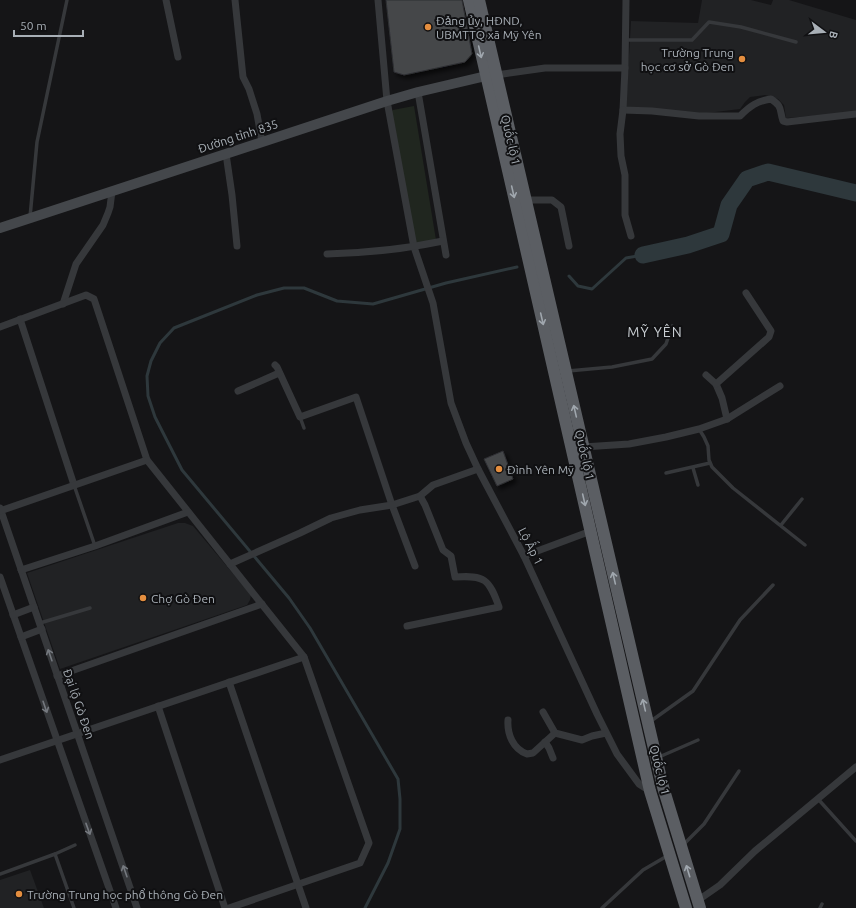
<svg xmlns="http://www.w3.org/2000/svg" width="856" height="908" viewBox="0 0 856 908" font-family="Ubuntu,sans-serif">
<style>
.built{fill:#212224}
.green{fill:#20261f}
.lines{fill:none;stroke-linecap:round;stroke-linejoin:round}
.stream{stroke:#2e383c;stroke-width:3}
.river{stroke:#2e383c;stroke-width:17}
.building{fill:#44464a;stroke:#2f3033;filter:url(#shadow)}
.service{stroke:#36383b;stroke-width:3.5}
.minor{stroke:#36383b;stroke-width:7}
.secondary{stroke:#44474b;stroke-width:10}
.trunk{stroke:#5b5e63;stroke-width:12}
.oneway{stroke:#a0a7ae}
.oneway2{stroke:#75797f}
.poi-dot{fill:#e48e3f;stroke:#101012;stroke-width:1.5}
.labels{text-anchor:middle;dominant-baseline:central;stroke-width:4;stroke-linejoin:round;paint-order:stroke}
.poi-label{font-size:12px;fill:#a8afb6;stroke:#101012;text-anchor:start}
.street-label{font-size:12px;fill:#a8afb6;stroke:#101012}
.quarter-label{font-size:14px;letter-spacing:1px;fill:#c8cdd2;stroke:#101012}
</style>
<defs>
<filter id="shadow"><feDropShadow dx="3.5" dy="3.5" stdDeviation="2" flood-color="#0009"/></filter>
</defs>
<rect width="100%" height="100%" fill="#151517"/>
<g class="built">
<path d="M702,0H751L771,5L773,0H789L856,20V113L786,118L784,105L778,99L765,95L750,97L745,102L740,109L699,114L626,107L631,21L698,23Z"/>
<path d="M178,523H185L193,526L251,595L250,600L247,605L60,669L27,573Z"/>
<path d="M30,870L44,908H0V880Z"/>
</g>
<path class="green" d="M414,106L436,240L415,243L391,112L393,110Z"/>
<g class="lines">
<g class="stream">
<path d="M569,276L578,286L592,289L626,258L643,255"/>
<path d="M365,908L388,863L400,829V799L398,779L310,628L289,598L182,470L155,417L148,396L147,376L151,361L160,343L174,328L257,295L284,288H304L337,301L373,304L446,283L517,267"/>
</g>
<path class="river" d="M643,255L688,245L721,234L729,205L747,179L768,172L856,193"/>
</g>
<g class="building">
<path d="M386,0H462L472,54L465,62L404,75L394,72Z"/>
<path d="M503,451L513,479L497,486L484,459Z"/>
</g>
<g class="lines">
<g class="service">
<path d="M626,40H692L709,22L741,27L796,42"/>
<path d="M30,217L37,142L67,0"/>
<path d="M568,371L612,367L652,359L666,344L672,326"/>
<path d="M300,417L304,428"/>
<path d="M699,429L704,437L708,446L709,460L712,467L733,488L805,545"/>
<path d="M693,468L698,485"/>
<path d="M666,473L710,463"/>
<path d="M74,485L95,546"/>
<path d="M781,525L802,499"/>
<path d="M40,623L90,608"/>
<path d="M651,721L693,691L740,620L773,585"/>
<path d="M659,757L698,740"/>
<path d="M818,799L856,841"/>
<path d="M683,845L704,824L739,771"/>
<path d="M55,854L75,845"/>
<path d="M0,874L55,854L74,908"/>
<path d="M602,908L643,870L667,856"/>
<path d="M820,908L822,904"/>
</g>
<g class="minor">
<path d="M166,0L178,57"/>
<path d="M235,0L243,77L249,89L257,114L262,142"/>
<path d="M378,0L387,101L414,247L433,303L451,403L466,443L478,469L524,556L597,714L617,754L639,784L650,791"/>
<path d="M625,68L626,0"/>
<path d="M496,75L545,68H625L623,110L652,111L699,116H740C750,106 757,101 771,99C783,107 779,109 783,121L787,122L856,114"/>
<path d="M418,92L446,255"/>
<path d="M623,110L620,134L621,156L625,175V215L631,236"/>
<path d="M226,154L232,195L237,246"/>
<path d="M525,200H552L561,207L569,246"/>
<path d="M327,254C367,253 405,249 443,241"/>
<path d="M63,304L76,264L103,225L108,213L110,207L112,191"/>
<path d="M20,319L74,485"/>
<path d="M0,327L86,295L94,299L147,460L304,657L369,843L360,863L229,908"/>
<path d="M275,365L277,367L300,417L356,397L392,505L415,566"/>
<path d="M706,375L716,384L722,398L727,419"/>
<path d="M716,384L769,337L771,331L746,293"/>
<path d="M238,391L279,373"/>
<path d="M583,447L629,444L666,437L699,429L727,419L780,386"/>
<path d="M0,508L137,908"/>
<path d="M0,511L147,460"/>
<path d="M524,556L591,531"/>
<path d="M230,564L300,533L331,518L360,510L392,505L420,496L433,485L478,469"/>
<path d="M21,570L95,546L188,512"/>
<path d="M0,577L116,908"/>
<path d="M13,615L34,607"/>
<path d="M407,626L499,607C489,579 485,575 455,577L451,556L443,550L425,505L420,496"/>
<path d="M21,637L42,629"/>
<path d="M57,676L262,604"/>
<path d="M229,682L306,908"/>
<path d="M158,706L225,908"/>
<path d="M543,712L555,733L582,740L592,736L606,733"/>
<path d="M508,720C507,734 513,749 527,754L533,753L555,733"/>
<path d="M545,742L549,748L553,758"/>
<path d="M0,760L304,657"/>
<path d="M697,901L720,885L755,851L856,767"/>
</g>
<path class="secondary" d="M0,228L387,101L418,92L486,76"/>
<g class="trunk">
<path d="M469,0L650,791L686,908"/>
<path d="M479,0L663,787L700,908"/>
</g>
</g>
<defs><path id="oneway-shaft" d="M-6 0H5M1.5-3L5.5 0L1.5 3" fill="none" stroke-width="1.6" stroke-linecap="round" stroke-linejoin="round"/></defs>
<g class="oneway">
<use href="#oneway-shaft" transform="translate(480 52) rotate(77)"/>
<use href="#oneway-shaft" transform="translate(513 192) rotate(77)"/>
<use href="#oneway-shaft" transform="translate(542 319) rotate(77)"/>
<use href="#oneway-shaft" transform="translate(575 411) rotate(-103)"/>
<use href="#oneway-shaft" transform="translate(584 500) rotate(77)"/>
<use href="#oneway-shaft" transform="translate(614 578) rotate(-103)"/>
<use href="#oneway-shaft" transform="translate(644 705) rotate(-103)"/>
<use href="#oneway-shaft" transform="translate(688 871) rotate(-107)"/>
</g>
<g class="oneway2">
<use href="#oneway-shaft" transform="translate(50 655) rotate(-109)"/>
<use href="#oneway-shaft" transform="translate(45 707) rotate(71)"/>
<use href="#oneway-shaft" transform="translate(88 829) rotate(70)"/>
<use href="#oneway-shaft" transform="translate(125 871) rotate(-109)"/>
</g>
<g class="poi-dot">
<circle cx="428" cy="27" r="4"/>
<circle cx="742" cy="59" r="4"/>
<circle cx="499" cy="469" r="4"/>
<circle cx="143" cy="598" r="4"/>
<circle cx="19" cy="894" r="4"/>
</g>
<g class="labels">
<g class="poi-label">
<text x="436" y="20">Đảng ủy, HĐND,<tspan x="436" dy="14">UBMTTQ xã Mỹ Yên</tspan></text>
<text x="734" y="52" text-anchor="end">Trường Trung<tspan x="734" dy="14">học cơ sở Gò Đen</tspan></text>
<text x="507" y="469">Đình Yên Mỹ</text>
<text x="151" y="598">Chợ Gò Đen</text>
<text x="27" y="894">Trường Trung học phổ thông Gò Đen</text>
</g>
<g class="street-label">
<text transform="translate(238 136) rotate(-18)">Đường tỉnh 835</text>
<text transform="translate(511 140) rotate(77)">Quốc lộ 1</text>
<text transform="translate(585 455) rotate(77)">Quốc lộ 1</text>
<text transform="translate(531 546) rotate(63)">Lộ Ấp 1</text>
<text transform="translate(79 704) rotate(71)">Đại lộ Gò Đen</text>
<text transform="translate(660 770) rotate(76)">Quốc lộ 1</text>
</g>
<g class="quarter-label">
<text x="655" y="332">MỸ YÊN</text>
</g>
</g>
<g transform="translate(824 32) rotate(106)" stroke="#101012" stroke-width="3" paint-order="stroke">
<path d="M0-3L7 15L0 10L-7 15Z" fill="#a8afb6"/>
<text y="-6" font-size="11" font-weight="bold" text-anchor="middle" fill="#a8afb6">B</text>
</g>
<path d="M14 30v6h69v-6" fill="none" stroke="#a8afb6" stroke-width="2"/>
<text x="20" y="30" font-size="12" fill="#a8afb6" stroke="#101012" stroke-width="3" paint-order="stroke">50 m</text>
</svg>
